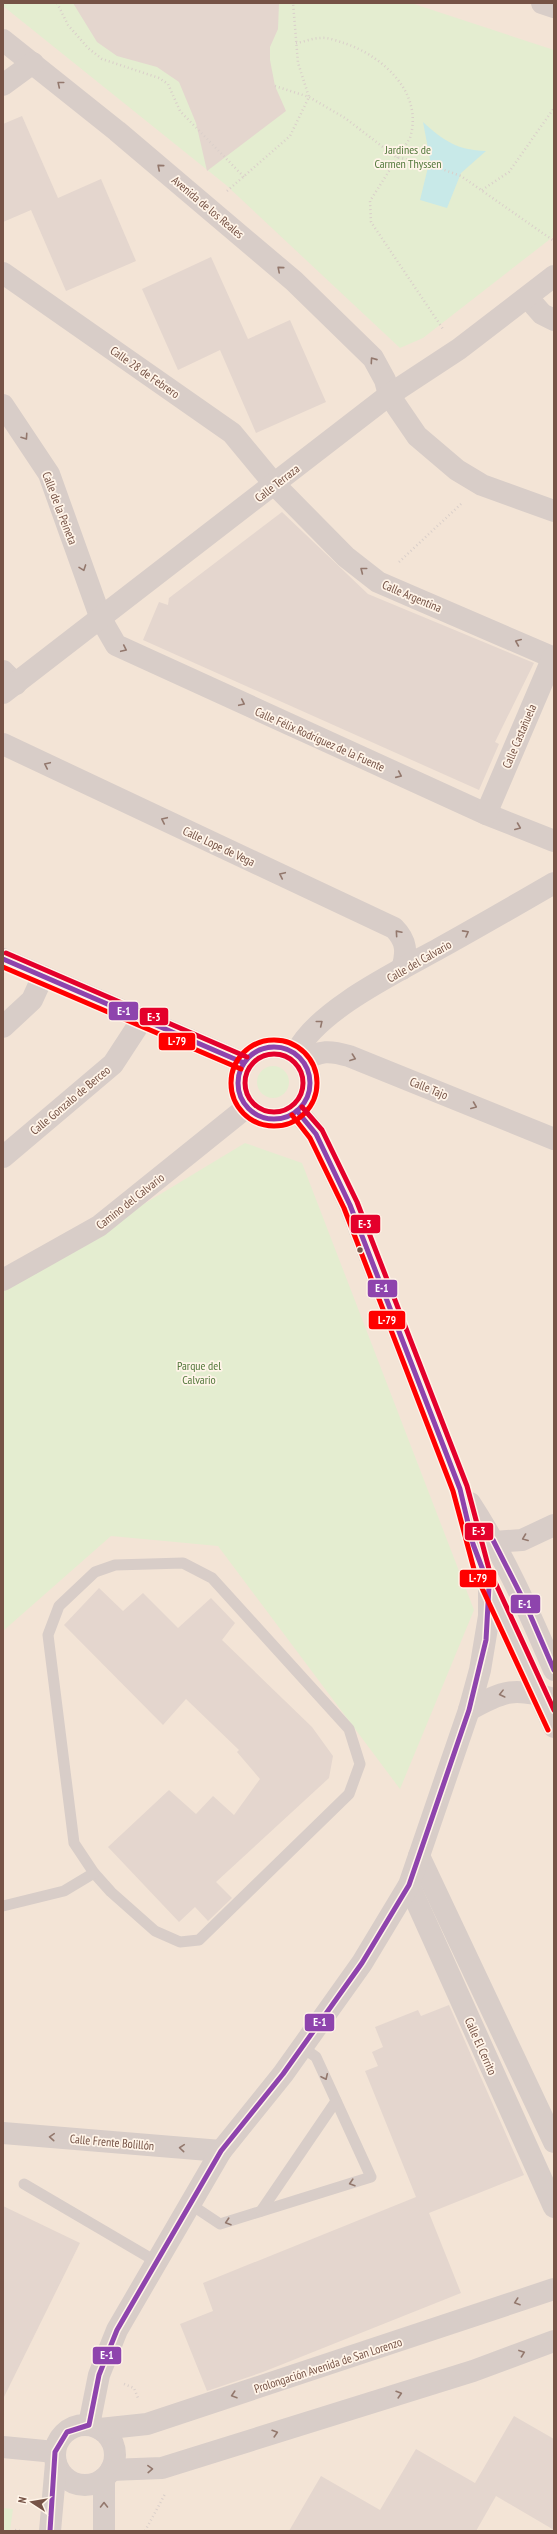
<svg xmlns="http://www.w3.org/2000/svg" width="557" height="2534" viewBox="0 0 557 2534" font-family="'PT Sans Narrow',sans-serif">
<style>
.residential{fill:#f3e4d6}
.green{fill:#e4edd0}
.water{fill:#c8e9e8}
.building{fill:#e4d6ce}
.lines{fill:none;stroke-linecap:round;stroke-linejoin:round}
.path{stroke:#dacfca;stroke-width:2.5;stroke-dasharray:1 3;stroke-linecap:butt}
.lane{stroke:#d8cdc8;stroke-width:11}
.street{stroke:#d8cdc8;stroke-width:22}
.secondary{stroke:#d8cdc8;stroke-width:22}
.bus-1-casing{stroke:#fff4e8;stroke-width:8}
.bus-2-casing{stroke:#fff4e8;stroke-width:8}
.bus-3-casing{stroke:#fff4e8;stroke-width:8}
.bus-1{stroke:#8e44ad;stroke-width:5}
.bus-2{stroke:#f00;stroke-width:5}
.bus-3{stroke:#e4002b;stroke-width:5}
.oneway{stroke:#93786d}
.bus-dot{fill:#765346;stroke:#fff4e8;stroke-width:1.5}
.labels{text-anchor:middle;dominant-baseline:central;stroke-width:3.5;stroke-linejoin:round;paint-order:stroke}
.park-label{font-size:12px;fill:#52783b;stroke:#fff4e8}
.street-label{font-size:12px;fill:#765346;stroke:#fff4e8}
.line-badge{stroke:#fff4e8;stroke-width:1.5}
.badge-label{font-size:11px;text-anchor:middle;font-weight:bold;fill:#fff}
</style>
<rect width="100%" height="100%" fill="#f7efe7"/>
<rect class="residential" x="3" y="3" width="551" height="2528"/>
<g class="green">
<path d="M3,3H411L554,50V236L423,338L400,348L226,185L3,6Z"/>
<circle cx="273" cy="1082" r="16"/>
<path d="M245,1143L302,1163L474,1610L400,1789L218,1546L111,1536L3,1631V1289Z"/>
<path d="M3,2508L13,2509L10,2531H3Z"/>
</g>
<path class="water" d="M423,122C444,141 457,150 486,151L461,173L447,208L420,200L430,159Z"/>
<g class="building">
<path d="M73,3H279L278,29L270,47V60L275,86L286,111L207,171L196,123L179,82L157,67L117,56L97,42Z"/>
<path d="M22,116L58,198L101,179L136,261L66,291L31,210L3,222V124Z"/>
<path d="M211,257L248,339L290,320L326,402L256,433L220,350L178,370L142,289Z"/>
<path d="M282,512L368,594L534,663L495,742L499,744L479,790L143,640L159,602L168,605L169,598Z"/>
<path d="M99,1588L123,1611L143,1593L178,1628L211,1598L235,1623L222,1640L312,1727L333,1756L329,1778L216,1882L232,1898L208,1921L195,1907L179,1922L108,1847L169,1790L196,1814L213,1796L234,1815L260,1779L237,1752L239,1750L186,1699L163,1725L64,1625Z"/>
<path d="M449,2005L524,2175L429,2213L461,2293L263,2372L207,2391L180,2324L213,2311L203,2283L416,2197L365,2071L378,2066L372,2052L383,2047L375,2027L418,2010L421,2016Z"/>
<path d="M3,2206L80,2243L3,2399Z"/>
<path d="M514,2416L554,2439V2530L496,2496L476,2531H289L321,2476L380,2510L416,2449L475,2483Z"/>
</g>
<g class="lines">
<g class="path">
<path d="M57,3L68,25L88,48L102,59L159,78L168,84L180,111L244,177"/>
<path d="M296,43C304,42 313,38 320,38C328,37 337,41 344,43C383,56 424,93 410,138L370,201L371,222L443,329"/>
<path d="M275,86L309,97L345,118L396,157L425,163L461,176L554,241"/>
<path d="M482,190L509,172L554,108"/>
<path d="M227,191L290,136L309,97L298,63L293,3"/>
<path d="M399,562L462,503"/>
<path d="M124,2384L134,2388L138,2398"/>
<path d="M15,2530L21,2531"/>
<path d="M145,2531L165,2494"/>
</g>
<g class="lane">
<path d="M183,1563L212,1578L349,1729L360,1764L349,1794L199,1940L180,1942L155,1931L111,1892L94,1873L74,1843L48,1635L59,1606L95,1572L115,1565Z"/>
<path d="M3,1906L64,1891L94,1873"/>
<path d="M24,2184L157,2262"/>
<path d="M190,2204L220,2224L371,2177L316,2057L302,2047"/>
<path d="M261,2211L336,2101"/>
</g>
<g class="street">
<path d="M542,3L554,7"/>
<path d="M3,40L117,131L294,281L373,358L385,380L389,395L417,436L457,470L482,485L554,511"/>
<path d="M3,85L33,63"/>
<path d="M3,273L232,433L275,485L346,557L378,582L554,658"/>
<path d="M528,298L542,314L554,320"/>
<path d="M3,405L49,474L101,619L116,645L486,814L554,841"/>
<path d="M3,671L16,684"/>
<path d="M3,693L389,395L459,349L554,276"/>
<path d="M3,744L394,928C407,941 407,952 402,969"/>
<path d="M486,814L553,657"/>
<path d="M3,1027L32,1000L43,976"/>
<path d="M296,1053C317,1010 397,972 440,948C478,927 516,905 554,883"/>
<path d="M304,1062C318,1049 332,1051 349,1056L554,1139"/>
<path d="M3,1157L113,1064L143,1018"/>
<path d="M494,1542L522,1540L554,1525"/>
<path d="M469,1710C504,1690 515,1687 554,1699"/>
<path d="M419,1856L554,2142"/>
<path d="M409,1885L554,2207"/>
<path d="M3,2133L221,2151"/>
</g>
<g class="secondary">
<path d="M3,959L244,1063"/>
<circle cx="274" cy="1083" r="36"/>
<path d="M297,1111L316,1134L350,1205L460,1489L482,1571L554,1727"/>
<path d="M3,1280L99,1226L247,1107"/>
<path d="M470,1503C504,1555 529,1612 554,1670"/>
<path d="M89,2425L99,2375L117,2330L221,2151L283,2074L362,1963L409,1885L469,1710L480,1670L489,1616V1586"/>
<circle cx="85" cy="2455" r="30"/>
<path d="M100,2429L147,2424L554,2289"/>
<path d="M3,2447L55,2452"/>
<path d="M111,2470L162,2468L473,2371L554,2341"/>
<path d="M104,2479V2531"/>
<path d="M50,2531L56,2463"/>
</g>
<g class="bus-1-casing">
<g id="bus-1">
<path d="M3,959L244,1063"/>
<circle cx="274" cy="1083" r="36"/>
<path d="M493,1540L525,1603L554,1670"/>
<path d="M50,2531L55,2452L67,2432L89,2425L99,2375L117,2330L221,2151L283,2074L362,1963L409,1885L469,1710L486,1640L489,1586L473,1544L460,1489L350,1205L316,1134L297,1111"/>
</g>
</g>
<g class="bus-2-casing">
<g id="bus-2">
<path d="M3,967L241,1069"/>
<circle cx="274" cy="1083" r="43"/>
<path d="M292,1115L310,1138L344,1208L453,1491L475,1573L548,1730"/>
</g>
</g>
<g class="bus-3-casing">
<g id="bus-3">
<path d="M6,953L247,1057"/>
<circle cx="274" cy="1083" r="29"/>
<path d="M302,1107L322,1130L357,1202L467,1486L489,1569L554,1710"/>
</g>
</g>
<use href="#bus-1" class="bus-1"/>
<use href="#bus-2" class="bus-2"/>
<use href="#bus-3" class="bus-3"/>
</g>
<defs><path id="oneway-chevron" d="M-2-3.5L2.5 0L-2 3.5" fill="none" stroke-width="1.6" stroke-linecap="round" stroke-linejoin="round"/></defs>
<g class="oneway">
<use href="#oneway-chevron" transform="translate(60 84) rotate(-141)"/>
<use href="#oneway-chevron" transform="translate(160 167) rotate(-140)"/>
<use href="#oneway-chevron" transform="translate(280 269) rotate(-139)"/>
<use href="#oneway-chevron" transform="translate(373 360) rotate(-125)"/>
<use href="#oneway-chevron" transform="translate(25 437) rotate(56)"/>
<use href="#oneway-chevron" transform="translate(83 568) rotate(70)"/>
<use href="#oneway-chevron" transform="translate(363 570) rotate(-142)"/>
<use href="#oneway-chevron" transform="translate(518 642) rotate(-157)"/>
<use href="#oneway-chevron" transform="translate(124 649) rotate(25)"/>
<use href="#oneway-chevron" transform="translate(242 703) rotate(25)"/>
<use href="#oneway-chevron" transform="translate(47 765) rotate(-155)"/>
<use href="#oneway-chevron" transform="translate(399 775) rotate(24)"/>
<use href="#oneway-chevron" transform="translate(164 820) rotate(-155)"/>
<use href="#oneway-chevron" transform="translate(518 827) rotate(22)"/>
<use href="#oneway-chevron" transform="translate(282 875) rotate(-155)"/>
<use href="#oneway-chevron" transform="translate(398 933) rotate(-131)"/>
<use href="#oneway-chevron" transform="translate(466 933) rotate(-29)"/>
<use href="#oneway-chevron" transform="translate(320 1023) rotate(-39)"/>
<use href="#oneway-chevron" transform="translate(353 1058) rotate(20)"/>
<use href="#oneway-chevron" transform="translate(474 1106) rotate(22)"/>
<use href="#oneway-chevron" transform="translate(525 1538) rotate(159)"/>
<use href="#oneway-chevron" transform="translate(502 1694) rotate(166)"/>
<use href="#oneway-chevron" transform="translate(325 2077) rotate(65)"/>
<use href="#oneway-chevron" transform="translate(52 2137) rotate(-176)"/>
<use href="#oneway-chevron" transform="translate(182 2148) rotate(-175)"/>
<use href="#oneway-chevron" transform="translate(352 2183) rotate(163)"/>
<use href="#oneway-chevron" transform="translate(228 2222) rotate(162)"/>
<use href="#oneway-chevron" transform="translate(517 2302) rotate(161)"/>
<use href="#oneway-chevron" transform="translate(522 2353) rotate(-20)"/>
<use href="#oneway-chevron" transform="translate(399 2394) rotate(-17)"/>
<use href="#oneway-chevron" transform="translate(234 2395) rotate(162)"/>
<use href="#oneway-chevron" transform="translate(275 2433) rotate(-17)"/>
<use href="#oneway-chevron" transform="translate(150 2469) rotate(-2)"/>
<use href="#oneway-chevron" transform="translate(104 2505) rotate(-90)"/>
</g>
<circle class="bus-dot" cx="360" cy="1250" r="3.5"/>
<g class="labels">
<g class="park-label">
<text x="408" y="149">Jardines de<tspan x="408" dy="14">Carmen Thyssen</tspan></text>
<text x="199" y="1365">Parque del<tspan x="199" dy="14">Calvario</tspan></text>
</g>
<g class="street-label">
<text transform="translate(208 207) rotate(40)">Avenida de los Reales</text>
<text transform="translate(145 372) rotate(35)">Calle 28 de Febrero</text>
<text transform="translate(277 483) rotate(-38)">Calle Terraza</text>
<text transform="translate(60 508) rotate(69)">Calle de la Peineta</text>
<text transform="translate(412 596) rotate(23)">Calle Argentina</text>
<text transform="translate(519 736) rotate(-67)">Calle Castañuela</text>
<text transform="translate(320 739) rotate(24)">Calle Félix Rodríguez de la Fuente</text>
<text transform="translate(219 846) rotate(25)">Calle Lope de Vega</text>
<text transform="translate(419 961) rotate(-30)">Calle del Calvario</text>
<text transform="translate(429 1088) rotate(22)">Calle Tajo</text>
<text transform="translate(70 1100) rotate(-40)">Calle Gonzalo de Berceo</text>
<text transform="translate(130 1201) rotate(-38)">Camino del Calvario</text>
<text transform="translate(481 2046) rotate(66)">Calle El Cerrito</text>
<text transform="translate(112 2142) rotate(5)">Calle Frente Bolillón</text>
<text transform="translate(328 2365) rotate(-18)">Prolongación Avenida de San Lorenzo</text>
</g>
</g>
<g class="line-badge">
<rect x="108" y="1001" width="31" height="20" rx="4" fill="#8e44ad"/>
<rect x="139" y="1007" width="30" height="19" rx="4" fill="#e4002b"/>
<rect x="158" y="1032" width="38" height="19" rx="4" fill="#f00"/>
<rect x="350" y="1214" width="31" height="20" rx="4" fill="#e4002b"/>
<rect x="367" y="1279" width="31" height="19" rx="4" fill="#8e44ad"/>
<rect x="368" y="1310" width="38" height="20" rx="4" fill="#f00"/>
<rect x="464" y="1522" width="30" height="19" rx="4" fill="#e4002b"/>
<rect x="459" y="1569" width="38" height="19" rx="4" fill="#f00"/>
<rect x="510" y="1594" width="31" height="20" rx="4" fill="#8e44ad"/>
<rect x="304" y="2013" width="31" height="19" rx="4" fill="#8e44ad"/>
<rect x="92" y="2346" width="30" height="19" rx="4" fill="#8e44ad"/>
</g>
<g class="badge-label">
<text x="124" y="1015">E-1</text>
<text x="154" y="1021">E-3</text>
<text x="177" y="1045">L-79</text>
<text x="365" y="1228">E-3</text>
<text x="382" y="1292">E-1</text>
<text x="387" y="1324">L-79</text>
<text x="479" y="1535">E-3</text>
<text x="478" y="1582">L-79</text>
<text x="525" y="1608">E-1</text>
<text x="320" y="2026">E-1</text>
<text x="107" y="2359">E-1</text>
</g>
<rect width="557" height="2534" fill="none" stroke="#765346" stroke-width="8"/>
<g transform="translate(32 2502) rotate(282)" stroke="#fff4e8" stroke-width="3" paint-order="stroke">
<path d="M0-3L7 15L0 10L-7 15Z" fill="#765346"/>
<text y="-6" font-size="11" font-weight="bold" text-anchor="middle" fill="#765346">N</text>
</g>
</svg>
